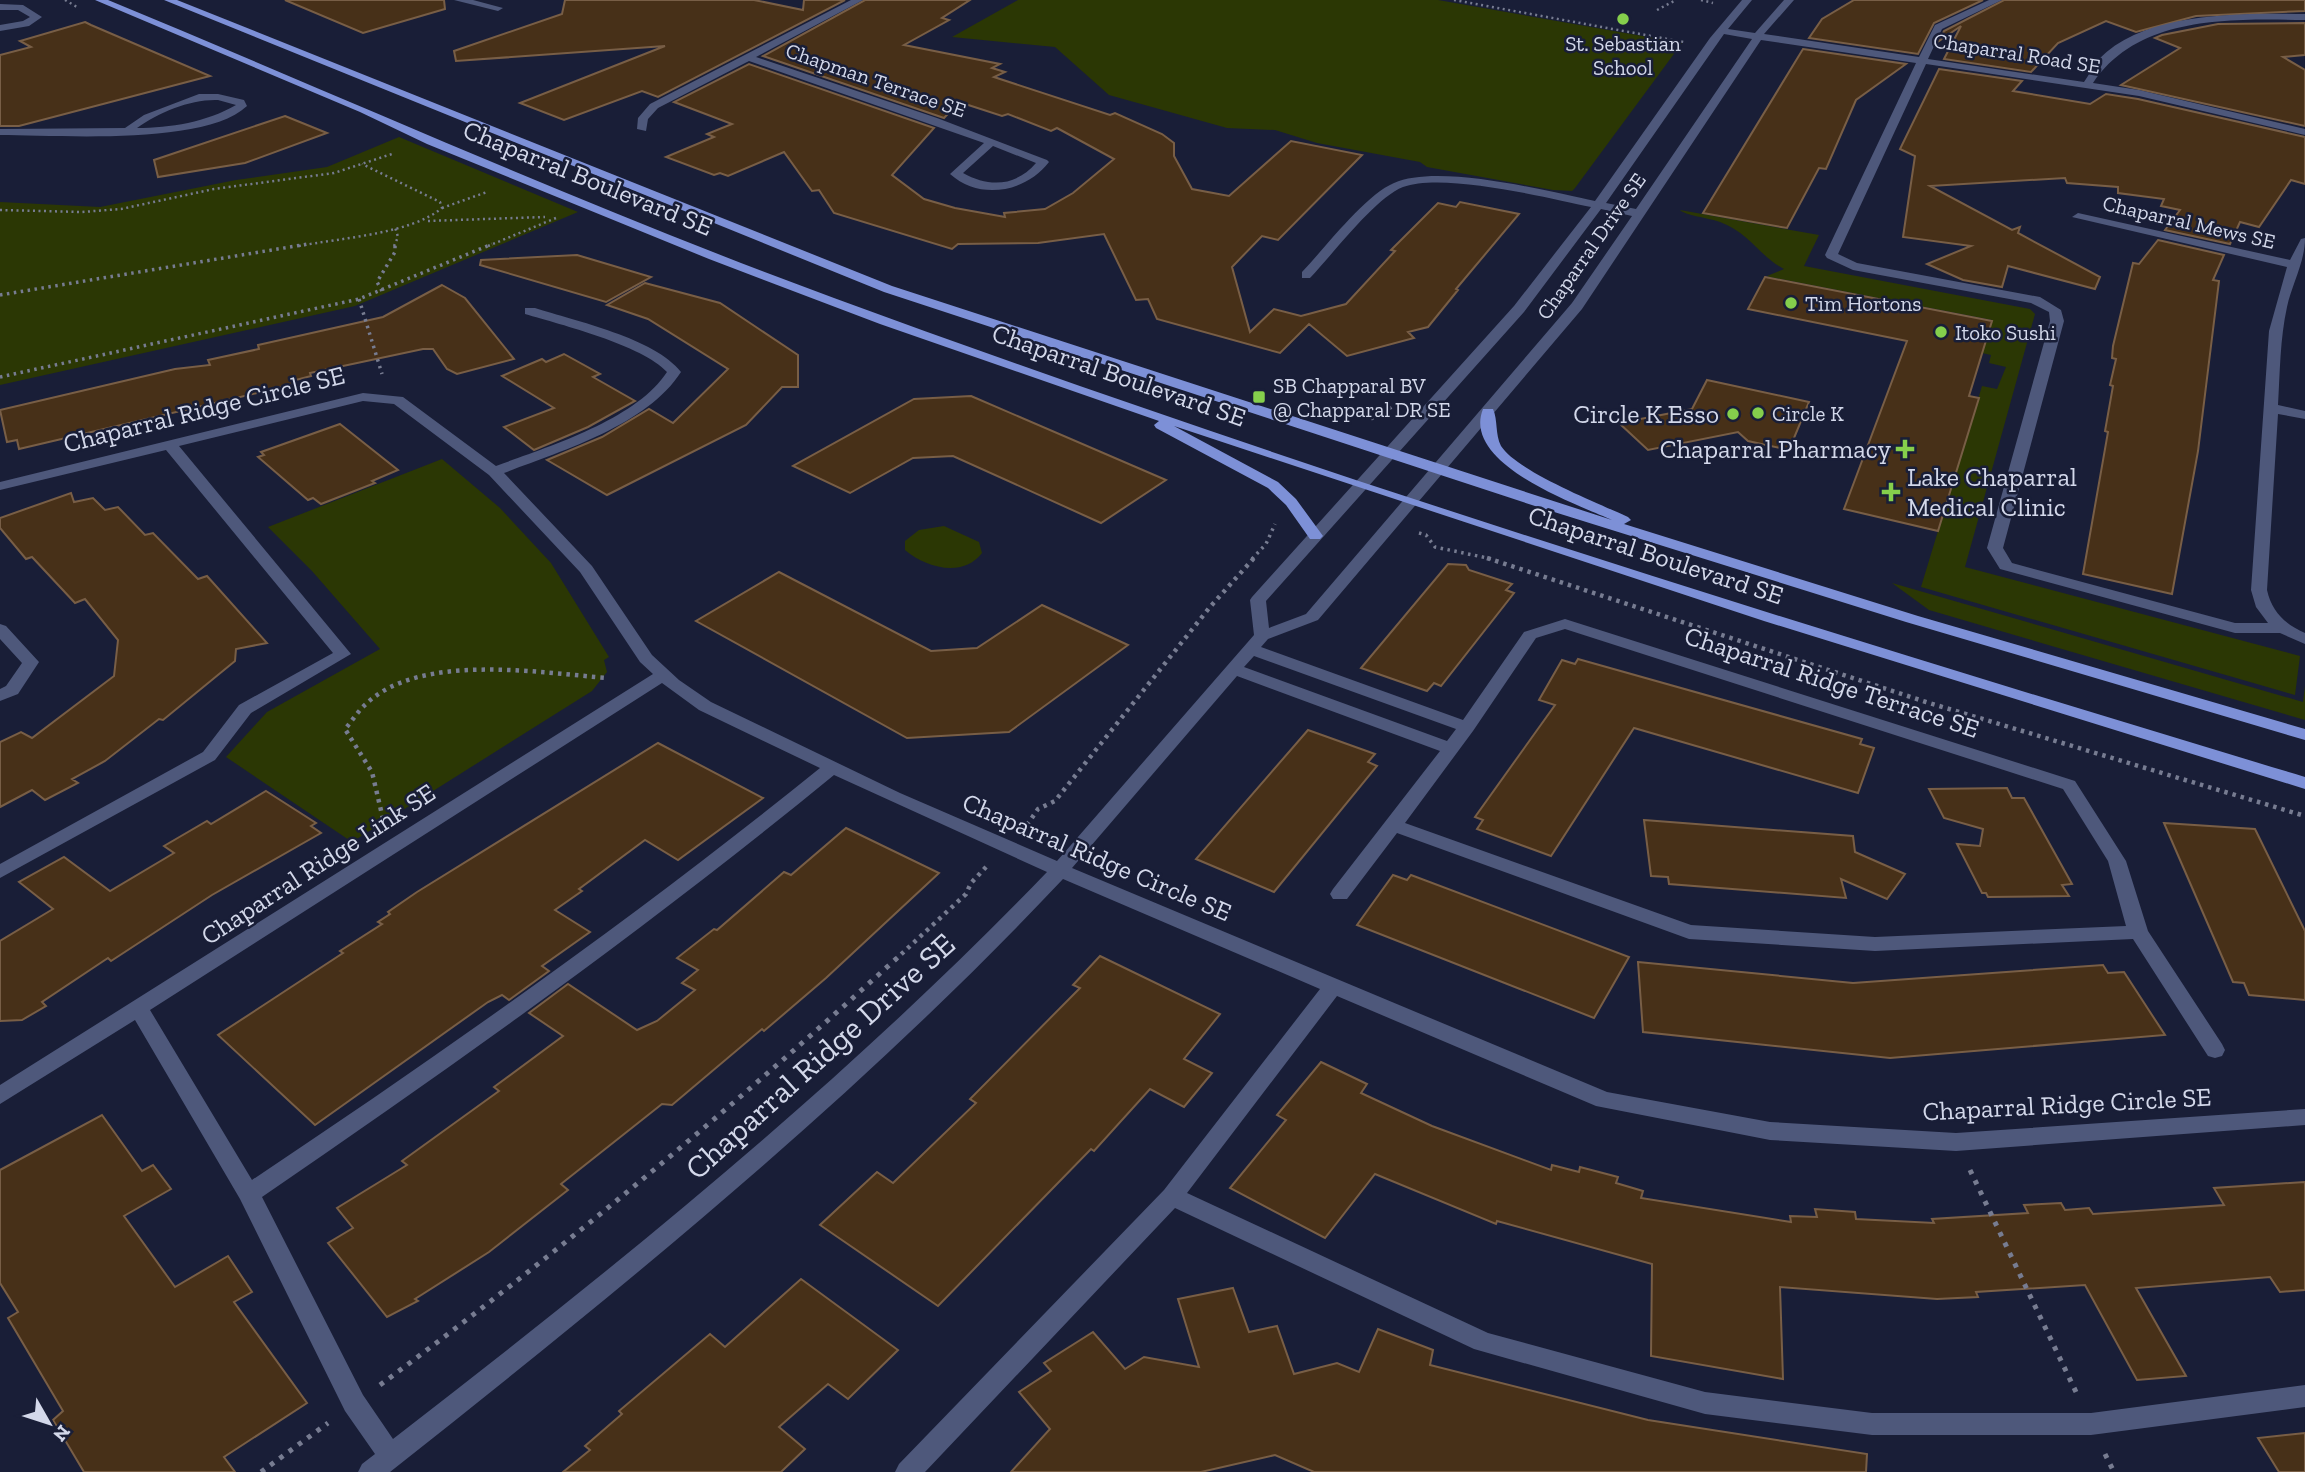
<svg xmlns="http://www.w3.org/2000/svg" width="2305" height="1472" viewBox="0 0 2305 1472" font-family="'Zilla Slab',serif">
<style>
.green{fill:#2b3704}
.building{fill:#473018;stroke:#785e46;stroke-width:2}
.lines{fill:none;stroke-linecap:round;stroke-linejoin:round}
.path-far3{stroke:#777c91;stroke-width:2.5;stroke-dasharray:2 3.5;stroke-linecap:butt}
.path-far2{stroke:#777c91;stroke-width:3.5;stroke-dasharray:2.5 4.5;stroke-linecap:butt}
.path-far1{stroke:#777c91;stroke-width:4.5;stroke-dasharray:3.5 5;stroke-linecap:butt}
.path{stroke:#777c91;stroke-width:5;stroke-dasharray:4.5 7;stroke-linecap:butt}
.minor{fill:#4e587b;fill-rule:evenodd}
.major{fill:#7d90d7;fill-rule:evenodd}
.poi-dot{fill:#85cf4c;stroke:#191e37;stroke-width:2.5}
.labels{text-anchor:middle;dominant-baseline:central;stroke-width:5;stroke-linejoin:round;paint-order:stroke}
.far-poi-label{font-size:21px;fill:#d3d8ea;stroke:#191e37;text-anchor:start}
.far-street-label{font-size:21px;fill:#d3d8ea;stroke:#191e37}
.street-label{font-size:26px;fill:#d3d8ea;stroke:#191e37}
.poi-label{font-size:26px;fill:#d3d8ea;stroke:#191e37;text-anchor:end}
.near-street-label{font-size:32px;fill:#d3d8ea;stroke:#191e37}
</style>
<rect width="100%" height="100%" fill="#191e37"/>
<g class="green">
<path d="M1018,0H1438L1682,43L1575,188L1572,191L1553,190L1427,167L1420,162L1317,143L1275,130L1227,128L1109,95L1055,47L952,37Z"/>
<path d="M399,137L578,212L355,306L0,385V202L100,207L236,180L327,167Z"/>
<path d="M1680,210L1819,235L1804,266L2030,309L2035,314L1965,567L2300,656L2295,695L1921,587L1982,386L1997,389L2006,367L1989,363L1991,355L1982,353L1992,320L1770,277L1767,276L1784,269C1760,257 1750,233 1720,222C1709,218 1684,215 1680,210Z"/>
<path d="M442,459L500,508L551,563L609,657L604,660L607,672L592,691L352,842L226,757L267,712L380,649L312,571L268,527Z"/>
<path d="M944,526L979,542L982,553C963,578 926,568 905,550V541L919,530Z"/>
<path d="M1892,583L2303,702L2305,686V720L1929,610Z"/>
</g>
<g class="building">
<path d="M285,0H444L445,9L363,33Z"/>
<path d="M565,0H754L803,10L804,0H845L658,97L642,91L564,120L520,103L665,46L456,61L454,51L562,14Z"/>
<path d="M865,0H970L942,18L949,20L904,45L1000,64L992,68L1005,72L994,77L1110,115L1115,113L1162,134L1174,143V156L1192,189L1229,196L1291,141L1362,155L1278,240L1262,236L1232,267L1250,332L1274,309L1301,316L1346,304L1395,251L1391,250L1438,203L1456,207L1460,202L1519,214L1456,289L1458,290L1428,327L1408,332L1414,338L1347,356L1309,324L1280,353L1157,319L1148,299L1136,300L1104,234L1038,243L958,244L952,249L834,213L819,190L812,191L784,152L728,176L720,173L714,175L666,157L714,137L707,134L732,124L674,102L749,64L934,128L892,175L924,199L955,208L1005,217L1004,213L1045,209L1073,193L1114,159L1057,128L1051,131L1008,114L1002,116L959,102L944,118L763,56Z"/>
<path d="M1854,0H1983L1934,23L1918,54L1809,38L1822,19Z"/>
<path d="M2004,0H2305V11L2196,16L2136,32L2106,21L2058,43L2031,72L1944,59L1961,26L1939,41L1944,31Z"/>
<path d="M85,22L91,25L210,76L19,126H0V55L31,47L20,41Z"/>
<path d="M2305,23V55L2283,57L2305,70V126L2121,85L2180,48L2155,38L2162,35L2218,24Z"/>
<path d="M1803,49L1906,64L1856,100L1826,169L1819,168L1787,228L1703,213Z"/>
<path d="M1939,69L2022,81L2013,91L2090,104L2106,94L2138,99L2305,137V184L2291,180L2259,227L2240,222L2230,244L2165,230L2180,210L2161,206L2164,199L2118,193V187L2067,183L2065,178L1930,186L2012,230L2020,227L2018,233L2100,277L2095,289L2008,266L2002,287L1963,280L1927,264L1971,246L1903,237L1915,156L1900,149Z"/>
<path d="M285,116L327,133L245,163L158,177L154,160Z"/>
<path d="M2158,240L2224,255L2213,280L2219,281L2198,451L2172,594L2083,574L2108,432L2105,431L2113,386L2110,385L2116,359L2112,358L2113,346L2133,263L2139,264Z"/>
<path d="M577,255L651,277L606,302L480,265L481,260Z"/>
<path d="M1765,277L1992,321L1969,396L1979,398L1938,531L1844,509L1907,341L1748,309Z"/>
<path d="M645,283L720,303L798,355V387H782L746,425L607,495L547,460L602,437L649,409L673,423L728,369L648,319L607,305Z"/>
<path d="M442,285L465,298L514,359L457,374L447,369L433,349H423L310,373L311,376L292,381L295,384L19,449L17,440L7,442L0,410L175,369L210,365L208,360L259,349L258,345L383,317Z"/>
<path d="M564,354L600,374L593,377L635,401L588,427L534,450L504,427L554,408L502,376L542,359L546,362Z"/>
<path d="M1707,380L1809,402L1789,450L1748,441L1738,432L1648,450L1619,423L1692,409Z"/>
<path d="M971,396L1166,480L1101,523L953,456L913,458L850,493L793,466L914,399Z"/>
<path d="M340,424L398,470L372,481L375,483L321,504L313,498L308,500L258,457L264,455L261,452Z"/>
<path d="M71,493L74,502L93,498L105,510L118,507L145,535L153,533L198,579L207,576L267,643L236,649L235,661L163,720L159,719L105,761L72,779L78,783L45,800L32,790L0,807V742L21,732L32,738L114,676L118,640L85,599L75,603L32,557L26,559L0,528V518Z"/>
<path d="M1448,564L1466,565L1469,570L1512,584L1506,590L1514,593L1441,686L1434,683L1427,691L1361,668Z"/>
<path d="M779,572L931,651L977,648L1042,605L1128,645L1009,732L907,738L696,621Z"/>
<path d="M1578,659L1862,739L1860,744L1874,748L1858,793L1634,728L1551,856L1477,829L1483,820L1475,817L1555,705L1539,700L1562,660L1575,664Z"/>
<path d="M1308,730L1375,754L1368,762L1377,766L1274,892L1196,859Z"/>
<path d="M658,743L763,798L678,860L645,840L579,889L582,891L555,910L590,932L542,966L549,971L509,1000L502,995L488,1002L315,1125L218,1035L343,953L340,951L382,924L378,922L390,914L388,912L417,892Z"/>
<path d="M2007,788L2012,798H2024L2072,884L2062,885L2069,896L1988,897L1986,893H1982L1957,844L1980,846L1983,829L1944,818L1929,789Z"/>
<path d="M266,791L316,823L311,826L321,833L212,895L111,961L108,958L42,1002L46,1006L22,1020L0,1021V941L53,909L19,882L64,857L110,891L174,853L164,846L207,821L211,824Z"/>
<path d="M1644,820L1853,836L1855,852L1905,874L1887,899L1841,879L1846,898L1669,884L1668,877L1651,876Z"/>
<path d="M2164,823L2255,829L2305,931V1000L2249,995L2244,983L2233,982Z"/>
<path d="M846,828L939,873L826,978L764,1031L762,1029L672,1105L662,1104L561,1184L568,1190L489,1252L415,1299L418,1301L387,1317L328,1243L353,1228L337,1208L407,1165L402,1161L499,1091L494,1087L563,1036L529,1013L568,984L637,1030L657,1021L695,990L682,983L698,970L677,958L714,929L717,930L784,872L791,875Z"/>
<path d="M1393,875L1407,880L1411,875L1629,957L1594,1018L1357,925Z"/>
<path d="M1100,956L1220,1014L1184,1059L1212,1073L1184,1107L1150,1089L1094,1151L1091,1149L938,1306L820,1225L877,1172L893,1183L976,1103L970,1099L1080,988L1073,985Z"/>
<path d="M1638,962L1853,983L2103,965L2108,973L2124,972L2165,1035L1890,1058L1643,1032Z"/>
<path d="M1321,1062L1367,1084L1361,1093L1432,1126L1551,1170L1552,1165L1579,1172L1580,1167L1618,1177L1616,1183L1643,1191L1641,1198L1791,1222L1790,1216L1817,1217L1815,1209L1855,1212L1856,1219L1934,1223L1932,1219L2028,1213L2024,1205L2061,1203L2065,1210L2089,1208L2093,1214L2224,1205L2214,1188L2305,1182V1290L2280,1292L2270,1277L2136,1288L2186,1376L2137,1380L2085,1285L1976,1292L1978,1297L1937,1299L1780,1287L1783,1379L1651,1356L1652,1264L1497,1221L1496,1224L1375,1174L1325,1238L1230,1188L1286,1120L1277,1115Z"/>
<path d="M102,1115L142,1171L153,1165L171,1189L124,1216L175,1287L228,1256L252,1292L234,1302L307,1403L224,1457L235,1472H84L53,1420L63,1411L8,1318L18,1312L0,1283V1170Z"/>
<path d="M801,1279L898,1350L848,1399L828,1384L779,1427L805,1449L781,1472H563L590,1450L585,1446L622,1414L619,1411L710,1334L725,1347Z"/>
<path d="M1233,1288L1249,1332L1277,1326L1294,1374L1337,1363L1359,1372L1378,1329L1433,1350L1430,1365L1648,1420L1867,1454L1866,1472H1314L1275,1455L1201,1472H1011L1050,1429L1019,1392L1051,1371L1044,1363L1093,1332L1125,1369L1144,1357L1199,1367L1178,1299Z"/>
<path d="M2305,1433V1472H2279L2258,1438Z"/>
</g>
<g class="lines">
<g class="path-far3">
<path d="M65,0L77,7"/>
<path d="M1454,0L1684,42"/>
<path d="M1701,0L1713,3"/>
<path d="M1657,10L1676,0"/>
<path d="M442,208L487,192"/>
<path d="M0,210L82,212L121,209L214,189L334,173L395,153"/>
<path d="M428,221L545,217"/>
<path d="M299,246C340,238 411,234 442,208L440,202L362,164"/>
<path d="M394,246L398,237L395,227"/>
<path d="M488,246L556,218"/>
</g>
<g class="path-far2">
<path d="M382,291L377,282L395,252V244"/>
<path d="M0,295L308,244"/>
<path d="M359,299L382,374"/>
<path d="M0,377L359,299L492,244"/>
<path d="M1371,419L1392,407"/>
<path d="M1419,533L1426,535L1435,547L1492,559"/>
<path d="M1252,559L1266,544L1275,524"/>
</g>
<g class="path-far1">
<path d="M1487,558L1926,702L2305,816"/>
<path d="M383,819L372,772L345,729C352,721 358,711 366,704C420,652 540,673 608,678"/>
<path d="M1027,825L1038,809L1055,801L1210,607L1254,558"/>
<path d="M895,960L966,894L971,883L987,866"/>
</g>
<g class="path">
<path d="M1970,1170L2076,1392"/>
<path d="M380,1385C560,1252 731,1109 897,958"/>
<path d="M2105,1454L2114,1472"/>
<path d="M261,1472L328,1423"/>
</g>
<g class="minor">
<path d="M454,0H473L503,8L498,11Z"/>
<path d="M851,0H863L756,57L937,118L1047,160L1049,162C1026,192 980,201 950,174L984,143L749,61L658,108L648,119L646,131L637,129L638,118L650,104ZM993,146L1036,163C1016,186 990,188 963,173Z"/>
<path d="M1742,0H1752L1728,29L1755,33L1784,0H1794L1764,34L1919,57L1935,25L1989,0H2002L1942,29L1928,59L2084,82C2089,75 2093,66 2099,59C2145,11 2243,13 2305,14V20C2231,19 2139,15 2093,83L2139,90L2305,129V135L2139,96L1926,64L1838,254L1857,263L2040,297L2061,310L2064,321L2003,548L2012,563L2235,623H2268L2256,607L2251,590L2269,331L2287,267L2072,217L2078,213L2290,260L2301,239L2305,238C2305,262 2292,284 2287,307C2280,339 2280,372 2278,405L2305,411V419L2278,414L2267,590C2272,612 2285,624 2305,633V644L2280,633H2235L2000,569L1987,548L2050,321L2049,312L2031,303L1853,270L1827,258L1825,255L1916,63L1761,40L1582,309L1318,620L1268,639L1261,647L1463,720L1524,632L1565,619L2075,781L2126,861L2148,931L2222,1044L2225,1050L2222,1056L2215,1058L2208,1056L2133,939L1875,951L1689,939L1397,833L1347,899H1333L1330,894L1333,889L1440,751L1237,676L1072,868L1607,1092L1770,1122L1956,1133L2305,1109V1125L1956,1151L1770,1140L1596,1106L1337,996L1187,1193L1488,1333L1705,1392L1872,1413H2091L2305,1385V1407L2091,1435H1872L1705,1414L1474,1349L1175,1208L925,1472H895L899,1464L1164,1190L1320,989L1063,879C858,1097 624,1287 390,1472H358L362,1464L375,1454L345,1411L240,1199L135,1020L0,1104V1085L653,674L640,662L580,572L489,475L394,404L363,401L179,446L351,654L251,713L215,760L0,878V864L203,752L239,705L333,653L166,450L0,490V482L363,393L403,397L496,466C547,447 636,420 667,372C642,345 562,325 525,314V308H535C575,321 655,338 681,372C646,426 561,451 504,473L592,566L652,655L679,680L711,702L900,793L1057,861L1254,635L1250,600L1252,597L1514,306L1591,207C1547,198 1444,172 1403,187C1375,198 1333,254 1310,278H1302V272C1325,248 1365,195 1394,183C1438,163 1547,191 1595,201L1710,38ZM1724,34L1752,39L1636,209L1606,203ZM1601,209L1632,216L1572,303L1306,614L1269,628L1266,601L1524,312ZM1565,629L2063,789L2108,861L2126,926L1875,937L1691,925L1405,823L1473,731L1536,638ZM1254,656L1456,729L1447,741L1244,667ZM662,683L699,710L820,768C638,915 447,1050 252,1180L150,1010ZM834,775L1047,872C847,1080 621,1263 393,1439L363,1395L262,1197C458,1063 650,926 834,775Z"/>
<path d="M0,4L23,5L42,17L29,26L0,31V25L23,21L30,17L18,10H0Z"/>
<path d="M199,94H218L244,100L247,106C205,146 58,135 0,135V129L125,128L144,115ZM218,100L236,105C207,122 170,128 137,128C159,112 191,99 218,100Z"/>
<path d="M0,624L6,626L39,662L18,694L0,701V689L6,686L22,663L0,639Z"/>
</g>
<g class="major">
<path d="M95,0H108C350,100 589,208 834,298C1318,476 1812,628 2305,777V789L1764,621L1174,426L1278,482L1296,499L1323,536L1320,539H1310L1286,505L1268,488L1156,428L1154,425L1159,421L880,324L709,259L427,144L360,112Z"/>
<path d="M164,0H177L892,286L1612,520C1576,504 1461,464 1483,409H1493C1498,420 1495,434 1501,446C1518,472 1598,503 1628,517L1631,520L1624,524L1918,616L2305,729V740L1906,622L1535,506L884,292Z"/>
</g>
</g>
<g class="poi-dot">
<circle cx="1623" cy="19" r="7"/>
<circle cx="1791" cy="303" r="7"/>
<circle cx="1941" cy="332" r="7"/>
<rect x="1252" y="390" width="14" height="14" rx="3.5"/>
<circle cx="1758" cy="413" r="7"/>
<circle cx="1733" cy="414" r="7"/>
<path d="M1901.5 438.5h7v7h7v7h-7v7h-7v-7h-7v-7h7z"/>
<path d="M1887.5 481.5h7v7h7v7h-7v7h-7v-7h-7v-7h7z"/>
</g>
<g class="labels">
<g class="far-poi-label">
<text x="1623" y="43" text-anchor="middle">St. Sebastian<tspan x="1623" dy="24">School</tspan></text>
<text x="1805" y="303">Tim Hortons</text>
<text x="1955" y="332">Itoko Sushi</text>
<text x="1273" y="385">SB Chapparal BV<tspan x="1273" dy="24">@ Chapparal DR SE</tspan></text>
<text x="1772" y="413">Circle K</text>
</g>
<g class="far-street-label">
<text transform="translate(2017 53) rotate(9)">Chaparral Road SE</text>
<text transform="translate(876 80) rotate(19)">Chapman Terrace SE</text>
<text transform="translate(2189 222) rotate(13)">Chaparral Mews SE</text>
<text transform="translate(1591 246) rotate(-55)">Chaparral Drive SE</text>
</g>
<g class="street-label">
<text transform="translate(588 178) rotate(22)">Chaparral Boulevard SE</text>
<text transform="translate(1119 375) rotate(19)">Chaparral Boulevard SE</text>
<text transform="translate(204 409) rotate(-14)">Chaparral Ridge Circle SE</text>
<text transform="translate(1656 555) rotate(18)">Chaparral Boulevard SE</text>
<text transform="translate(1832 682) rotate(18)">Chaparral Ridge Terrace SE</text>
<text transform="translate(1097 857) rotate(23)">Chaparral Ridge Circle SE</text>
<text transform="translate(318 864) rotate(-33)">Chaparral Ridge Link SE</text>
<text transform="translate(2067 1104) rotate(-3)">Chaparral Ridge Circle SE</text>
</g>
<g class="poi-label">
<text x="1719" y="414">Circle K Esso</text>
<text x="1891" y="449">Chaparral Pharmacy</text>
<text x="1907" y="477" text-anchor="start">Lake Chaparral<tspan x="1907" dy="30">Medical Clinic</tspan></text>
</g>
<g class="near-street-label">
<text transform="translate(820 1056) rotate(-42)">Chaparral Ridge Drive SE</text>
</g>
</g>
<g transform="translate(49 1423) rotate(129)" stroke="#191e37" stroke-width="5" paint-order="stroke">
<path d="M0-5L12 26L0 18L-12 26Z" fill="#d3d8ea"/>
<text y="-10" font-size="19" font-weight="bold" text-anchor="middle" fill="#d3d8ea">N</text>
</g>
</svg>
